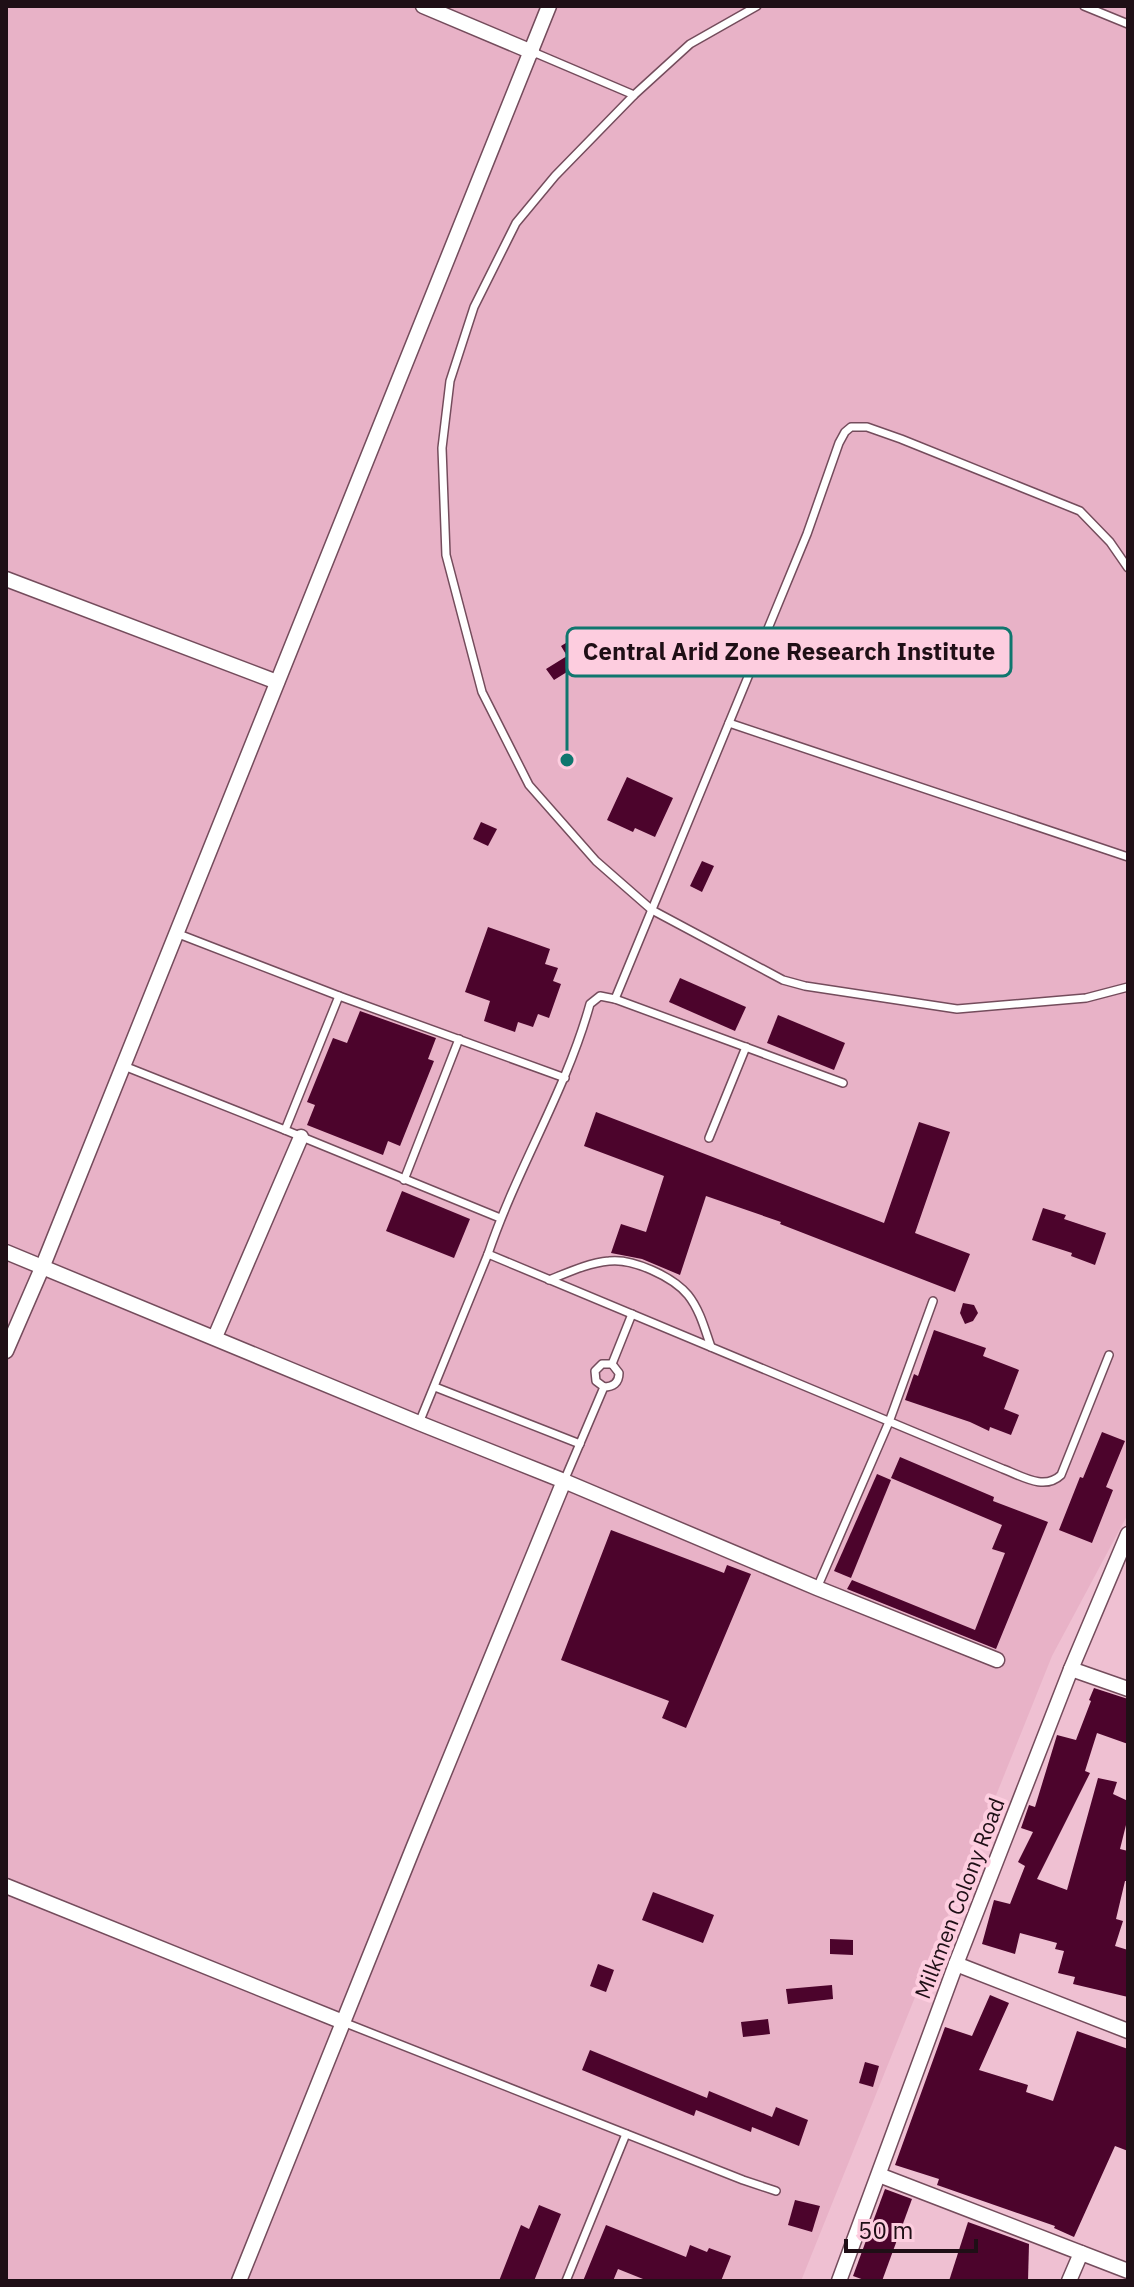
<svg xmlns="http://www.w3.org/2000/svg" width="1134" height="2287" viewBox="0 0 1134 2287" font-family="'IBM Plex Sans',sans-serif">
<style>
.built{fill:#e8b2c7}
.building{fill:#4c042c}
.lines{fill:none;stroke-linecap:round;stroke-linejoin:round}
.lane-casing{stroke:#744c5c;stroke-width:10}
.street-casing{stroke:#744c5c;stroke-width:17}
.lane{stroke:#fff;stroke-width:7}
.street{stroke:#fff;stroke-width:14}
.labels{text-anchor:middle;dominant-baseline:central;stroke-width:8;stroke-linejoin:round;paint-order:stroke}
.street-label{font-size:22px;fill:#1f0f16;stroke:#fdcddf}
.leader{fill:none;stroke:#0f766e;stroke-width:3}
.callout-dot{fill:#0f766e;stroke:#fdcddf;stroke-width:3}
.callout{fill:#fdcddf;stroke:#0f766e;stroke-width:3}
.callout-label{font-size:24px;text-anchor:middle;font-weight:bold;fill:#1f0f16}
</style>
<rect width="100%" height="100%" fill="#efc0d2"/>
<path class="built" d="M6,6H1128V1514L1052,1656L801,2281H6Z"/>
<g class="building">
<path d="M582,633L596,654L554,680L546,669L567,656L561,646Z"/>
<path d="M627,777L673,798L655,837L635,828L633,832L607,820Z"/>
<path d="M481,822L497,829L488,846L473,839Z"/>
<path d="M702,861L714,866L702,892L690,886Z"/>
<path d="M488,927L550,949L545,964L558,968L553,981L561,984L549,1018L538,1014L533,1027L518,1022L515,1032L484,1021L490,1001L465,992Z"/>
<path d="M680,978L746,1007L735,1031L669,1002Z"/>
<path d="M360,1011L436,1038L428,1059L434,1061L400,1146L388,1141L383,1155L307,1125L315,1105L307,1102L333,1038L347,1043Z"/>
<path d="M778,1015L845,1043L834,1070L767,1043Z"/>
<path d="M596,1112L884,1223L919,1122L950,1132L915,1233L970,1254L955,1292L780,1224L781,1222L706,1196L680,1275L642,1259L611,1253L621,1224L646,1232L664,1176L584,1146Z"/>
<path d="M402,1191L470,1219L454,1258L386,1231Z"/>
<path d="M1043,1208L1066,1215L1064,1219L1106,1233L1095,1265L1071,1256L1072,1253L1032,1240Z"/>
<path d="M963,1303L974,1305L978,1313L973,1321L965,1324L960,1313Z"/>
<path d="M934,1330L986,1348L983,1356L1019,1370L1004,1409L1019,1415L1011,1435L990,1427L989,1431L970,1422L905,1400L914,1374L918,1376Z"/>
<path d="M1102,1432L1125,1441L1106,1487L1113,1490L1092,1543L1059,1530L1080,1477L1083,1478Z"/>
<path d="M900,1457L994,1497L993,1501L1048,1522L996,1649L847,1589L852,1580L975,1630L1005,1553L992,1549L1002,1525L891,1478Z"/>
<path d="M877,1474L891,1480L851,1578L834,1571Z"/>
<path d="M611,1530L724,1573L727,1565L751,1574L686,1728L662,1718L669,1701L561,1660Z"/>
<path d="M1094,1688L1128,1699V1744L1097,1733L1085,1771L1090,1773L1037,1879L1067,1890L1098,1778L1117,1782L1113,1794L1128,1801V1817L1120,1849L1128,1851V1881H1125L1116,1919L1123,1921L1115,1946L1128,1950V1997L1073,1984L1075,1977L1058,1973L1064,1951L1055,1949L1057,1943L1020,1933L1015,1954L982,1944L994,1900L1010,1904L1025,1866L1018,1862L1033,1832L1021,1828L1029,1805L1035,1807L1057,1735L1076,1740L1091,1701L1089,1700Z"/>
<path d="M653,1892L714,1915L703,1943L642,1920Z"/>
<path d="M830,1939L853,1940V1955L830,1954Z"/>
<path d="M598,1964L614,1970L606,1992L590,1986Z"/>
<path d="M832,1985L833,1999L788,2004L786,1989Z"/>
<path d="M990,1995L1009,2003L979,2070L1028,2085L1026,2092L1053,2101L1077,2031L1128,2049V2151L1115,2146L1074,2237L1054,2228L1055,2226L937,2185L939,2179L895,2165L945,2027L972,2036Z"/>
<path d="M768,2019L770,2034L743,2037L741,2022Z"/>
<path d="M590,2050L707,2098L709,2091L772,2117L776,2107L808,2120L799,2146L752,2127L751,2132L696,2110L694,2116L582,2070Z"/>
<path d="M865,2062L879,2066L873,2087L859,2083Z"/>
<path d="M885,2189L912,2199L882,2281H867L853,2276Z"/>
<path d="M795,2200L820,2206L812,2232L788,2225Z"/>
<path d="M539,2205L561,2214L534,2281H499L521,2225L529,2229Z"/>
<path d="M968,2222L1029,2244L1028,2281H949Z"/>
<path d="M606,2225L686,2257L690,2245L707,2252L709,2248L731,2256L721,2281H648L618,2269L613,2281H583Z"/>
</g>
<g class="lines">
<g class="lane-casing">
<g id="lane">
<path d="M757,6L690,44L634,95L555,176L516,223L474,307L450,381L442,448L446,555L482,692L529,785L596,861L652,910L783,980L805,986L957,1009L1086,998L1128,987"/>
<path d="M1084,6L1128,24"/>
<path d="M533,52L634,95"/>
<path d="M729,723L1128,857"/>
<path d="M176,933L339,996L285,1130L500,1218"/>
<path d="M339,996L565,1078"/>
<path d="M615,999L807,534L839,443L845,432L851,427H867L901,439L1080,511L1110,542L1128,568"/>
<path d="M124,1066L285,1130"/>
<path d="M709,1138L746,1047"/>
<path d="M404,1180L459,1039"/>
<path d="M488,1254C517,1168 566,1091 590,1004L600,996L615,999L843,1083"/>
<path d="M549,1280C569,1272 588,1263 609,1261C633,1258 673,1277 688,1295C700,1310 705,1330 711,1347"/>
<path d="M612,1364L632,1314"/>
<path d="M435,1387L580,1444"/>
<path d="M604,1387L596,1381L595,1371L602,1364H612"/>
<path d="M604,1387C613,1387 619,1383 619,1373L612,1364"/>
<path d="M419,1423L488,1254L1003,1469C1022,1476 1044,1491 1061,1475L1109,1355"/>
<path d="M564,1481L604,1387"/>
<path d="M817,1588L889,1422L933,1301"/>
<path d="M343,2022L743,2180L776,2191"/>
<path d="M566,2281L626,2134"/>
</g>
</g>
<g class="street-casing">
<g id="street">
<path d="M423,6L532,52"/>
<path d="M6,579L277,682"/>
<path d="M6,1252L419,1423L564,1481"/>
<path d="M215,1337L301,1137"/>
<path d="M6,1351L42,1268L549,6"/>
<path d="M1071,1669L1128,1689"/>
<path d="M6,1886L343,2022"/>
<path d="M956,1964L1128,2031"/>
<path d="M879,2175L1128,2271"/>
<path d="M239,2281L414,1846L564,1481L817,1588L997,1660"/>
<path d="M839,2281L956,1964L1071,1669L1128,1534"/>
<path d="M1069,2281L1081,2253"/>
</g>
</g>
<use href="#lane" class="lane"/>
<use href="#street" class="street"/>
</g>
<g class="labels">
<g class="street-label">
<text transform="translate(959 1898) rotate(-69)">Milkmen Colony Road</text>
</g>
</g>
<path class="leader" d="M567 760L567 652"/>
<circle class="callout-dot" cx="567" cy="760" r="8"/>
<rect class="callout" x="567" y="628" width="444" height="48" rx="8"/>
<g class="callout-label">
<text x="789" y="660">Central Arid Zone Research Institute</text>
</g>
<rect width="1134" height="2287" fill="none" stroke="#1f0f16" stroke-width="16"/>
<path d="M846 2239v12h130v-12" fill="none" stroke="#1f0f16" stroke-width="4"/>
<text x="858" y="2239" font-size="24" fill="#1f0f16" stroke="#fdcddf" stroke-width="6" paint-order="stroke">50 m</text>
</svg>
